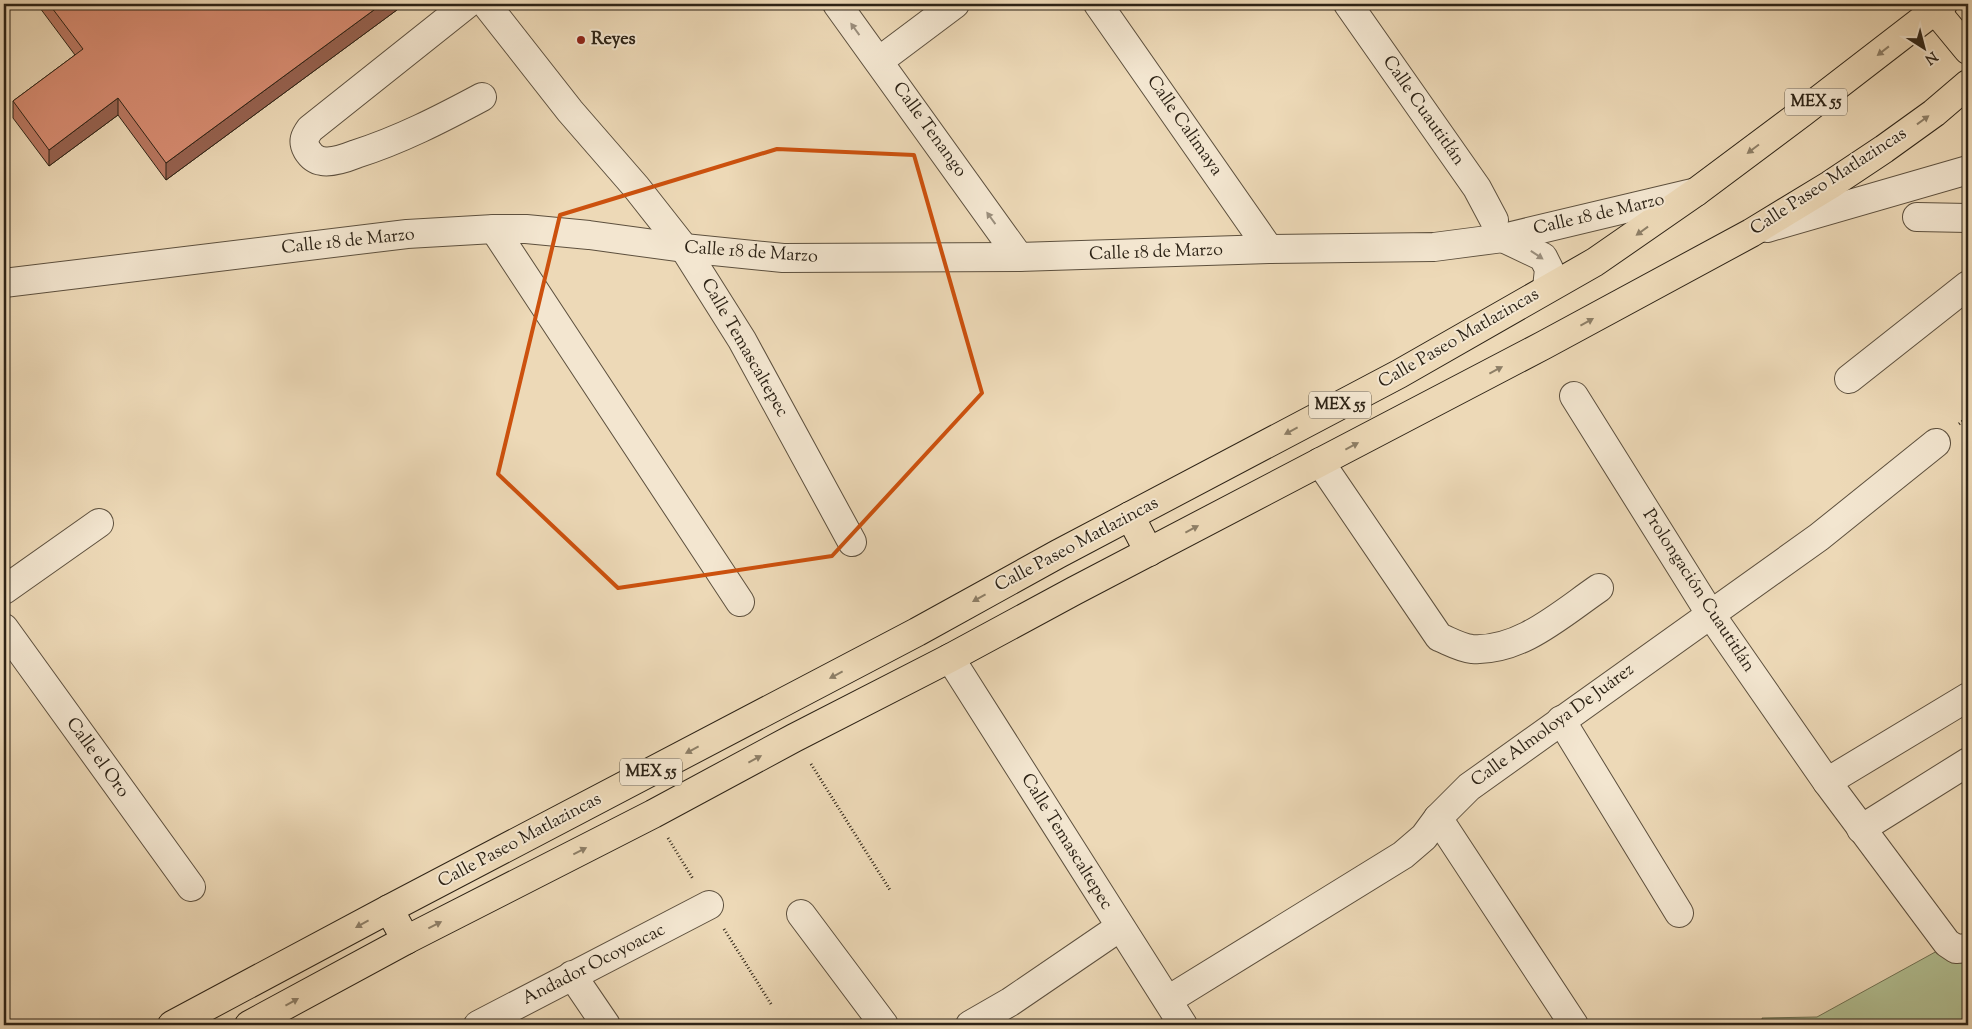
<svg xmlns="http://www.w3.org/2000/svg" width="1972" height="1029" viewBox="0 0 1972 1029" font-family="'Sorts Mill Goudy',serif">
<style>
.green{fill:#b2c093;stroke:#707254}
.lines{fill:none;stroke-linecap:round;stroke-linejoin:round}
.minor-casing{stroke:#5d503e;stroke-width:30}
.major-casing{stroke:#2d2316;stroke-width:30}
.highway-casing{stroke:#2d2316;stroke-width:30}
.path{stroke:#2d2316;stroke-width:3;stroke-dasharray:1 2.5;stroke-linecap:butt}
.minor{stroke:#f3e6d0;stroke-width:28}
.major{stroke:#edd9b7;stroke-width:28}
.highway{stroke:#edd9b7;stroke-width:28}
.wall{fill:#ba7862;stroke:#2d2316}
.shaded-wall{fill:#976250;stroke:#2d2316}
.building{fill:#d88c72;stroke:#2d2316}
.oneway{fill:#9a8e7c}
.oneway2{fill:#8d7e66}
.marked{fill:none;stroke:#cc510e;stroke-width:4;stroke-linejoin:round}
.poi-dot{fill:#8f2418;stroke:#f3e6d0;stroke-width:2}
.labels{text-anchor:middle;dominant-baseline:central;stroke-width:4;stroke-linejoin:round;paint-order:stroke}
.shield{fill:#f3e6d0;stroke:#685e4e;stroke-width:1}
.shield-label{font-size:16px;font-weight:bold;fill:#2d2316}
.poi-label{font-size:18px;font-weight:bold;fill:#2d2316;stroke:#f3e6d0;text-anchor:start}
.street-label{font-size:18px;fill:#2d2316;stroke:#f3e6d0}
</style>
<rect width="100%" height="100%" fill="#edd9b7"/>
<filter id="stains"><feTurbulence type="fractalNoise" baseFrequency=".004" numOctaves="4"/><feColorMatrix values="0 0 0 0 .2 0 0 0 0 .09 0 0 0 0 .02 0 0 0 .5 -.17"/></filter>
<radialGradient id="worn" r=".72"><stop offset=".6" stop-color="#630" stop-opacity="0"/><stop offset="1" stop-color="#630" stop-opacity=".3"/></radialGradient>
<path class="green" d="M1968,934V1025H1763L1762,1018L1817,1017Z"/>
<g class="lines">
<g class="minor-casing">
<g id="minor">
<path d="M467,4L310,129C305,136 302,141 307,150C310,155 315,160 322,161C332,163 346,158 356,154C400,140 441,119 482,97"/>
<path d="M486,4L570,111L636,187L684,248L742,340L852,542"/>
<path d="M837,4L1019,257"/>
<path d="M1098,4L1269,249"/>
<path d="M1348,4L1477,188L1494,220"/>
<path d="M879,61L955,4"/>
<path d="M1917,217L1968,218"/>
<path d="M1767,228L1968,170"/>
<path d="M494,229L740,602"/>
<path d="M1503,238L1543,257L1549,269L1547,288"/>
<path d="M4,283L407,234L494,229H526L589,235L684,248L783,258L1019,257L1269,249L1434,247L1503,238L1696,192"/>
<path d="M1849,379L1968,285"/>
<path d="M1574,396L1711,615L1827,782L1947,943L1956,949L1968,948"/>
<path d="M1320,462L1439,637C1449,641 1461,648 1472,649C1520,652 1561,614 1599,588"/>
<path d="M4,590L99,523"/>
<path d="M4,628L191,887"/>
<path d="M950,658L1183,1025"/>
<path d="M1561,720L1679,913"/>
<path d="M1827,782L1968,697"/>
<path d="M1438,818L1574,1025"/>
<path d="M1861,829L1968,762"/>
<path d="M801,914L884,1025"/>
<path d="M572,975L606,1025"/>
<path d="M1168,1000L1403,855L1424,837L1438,818L1469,787L1819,537L1936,443"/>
<path d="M478,1025L709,905"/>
<path d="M970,1025L1010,1002L1120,927"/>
</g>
</g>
<g class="major-casing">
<g id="major">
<path d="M1130,516L1149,552"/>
<path d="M389,909L406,940"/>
</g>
</g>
<g class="highway-casing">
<g id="highway">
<path d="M1935,10L1968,50"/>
<path d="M172,1025L389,909L917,632L1058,554L1399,374L1595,262L1696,192L1803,112L1943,4"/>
<path d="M249,1025L406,940L653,814L794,738L950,658L1074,591L1544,345L1751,233L1830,185L1884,149L1934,113L1968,84"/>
</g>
</g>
<g class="path">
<path d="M1959,424L1968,417"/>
<path d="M811,764L890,890"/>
<path d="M668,838L693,879"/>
<path d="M724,929L771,1004"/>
</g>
<use href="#minor" class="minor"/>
<use href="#major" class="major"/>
<use href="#highway" class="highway"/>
</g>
<path class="wall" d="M37,4H405L166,180L118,115L49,166L13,118V101L75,55Z"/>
<g class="shaded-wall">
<path d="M382,4H405L166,180V163Z"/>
<path d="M118,98V115L49,166V150Z"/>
</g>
<path class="building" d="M49,4H382L166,163L118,98L49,150L13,101L83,49Z"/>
<defs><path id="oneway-solid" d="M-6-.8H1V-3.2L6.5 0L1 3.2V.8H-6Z" transform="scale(1.25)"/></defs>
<g class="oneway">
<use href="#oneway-solid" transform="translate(855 29) rotate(-126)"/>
<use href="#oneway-solid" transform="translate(991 218) rotate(-126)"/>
<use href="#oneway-solid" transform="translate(1537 255) rotate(34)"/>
</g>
<g class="oneway2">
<use href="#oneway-solid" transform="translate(1883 51) rotate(142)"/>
<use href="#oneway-solid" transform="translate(1923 120) rotate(-36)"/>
<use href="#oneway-solid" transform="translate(1753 149) rotate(143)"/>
<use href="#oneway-solid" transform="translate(1642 231) rotate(144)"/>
<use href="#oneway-solid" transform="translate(1587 322) rotate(-29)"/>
<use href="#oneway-solid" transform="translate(1496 370) rotate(-28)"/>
<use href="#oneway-solid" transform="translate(1291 431) rotate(152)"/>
<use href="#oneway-solid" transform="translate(1352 446) rotate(-28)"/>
<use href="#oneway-solid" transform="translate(1192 529) rotate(-28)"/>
<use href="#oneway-solid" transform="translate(979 598) rotate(151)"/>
<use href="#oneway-solid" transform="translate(836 675) rotate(152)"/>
<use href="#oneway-solid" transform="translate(692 750) rotate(152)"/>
<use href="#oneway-solid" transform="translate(755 759) rotate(-28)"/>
<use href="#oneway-solid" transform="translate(580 851) rotate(-27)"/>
<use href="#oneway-solid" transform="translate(362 924) rotate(151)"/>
<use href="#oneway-solid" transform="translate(435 925) rotate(-27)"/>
<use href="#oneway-solid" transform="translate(292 1002) rotate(-29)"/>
</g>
<path class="marked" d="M777,149L914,155L982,393L832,556L618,588L498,474L560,215Z"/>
<circle class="poi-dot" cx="581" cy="40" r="5"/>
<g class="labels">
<g class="shield">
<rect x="1785" y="88.5" width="62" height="27" rx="4"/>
<rect x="1309" y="391.5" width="62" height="27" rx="4"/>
<rect x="620" y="758.5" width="62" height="27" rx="4"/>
</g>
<g class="shield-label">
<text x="1816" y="102">MEX 55</text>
<text x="1340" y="405">MEX 55</text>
<text x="651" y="772">MEX 55</text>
</g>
<g class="poi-label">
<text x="591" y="40">Reyes</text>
</g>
<g class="street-label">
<text transform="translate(1423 111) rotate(55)">Calle Cuautitlán</text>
<text transform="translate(1184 126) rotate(55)">Calle Calimaya</text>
<text transform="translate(929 130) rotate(54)">Calle Tenango</text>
<text transform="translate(1829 182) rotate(-33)">Calle Paseo Matlazincas</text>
<text transform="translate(1599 215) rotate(-13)">Calle 18 de Marzo</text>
<text transform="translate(348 242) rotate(-6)">Calle 18 de Marzo</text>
<text transform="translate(751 253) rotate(4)">Calle 18 de Marzo</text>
<text transform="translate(1156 253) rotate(-2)">Calle 18 de Marzo</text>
<text transform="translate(1459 339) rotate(-30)">Calle Paseo Matlazincas</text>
<text transform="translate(744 348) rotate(60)">Calle Temascaltepec</text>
<text transform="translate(1077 545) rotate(-28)">Calle Paseo Matlazincas</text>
<text transform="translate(1698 591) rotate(57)">Prolongación Cuautitlán</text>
<text transform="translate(1553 726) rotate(-36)">Calle Almoloya De Juárez</text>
<text transform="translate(97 758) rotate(54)">Calle el Oro</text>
<text transform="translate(520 841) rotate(-28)">Calle Paseo Matlazincas</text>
<text transform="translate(1066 842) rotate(58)">Calle Temascaltepec</text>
<text transform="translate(594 965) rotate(-27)">Andador Ocoyoacac</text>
</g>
</g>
<rect width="1972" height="1029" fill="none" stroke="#edd9b7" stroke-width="20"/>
<rect x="5" y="5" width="1962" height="1019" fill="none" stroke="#2d2316" stroke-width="2.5"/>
<rect x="10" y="10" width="1952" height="1009" fill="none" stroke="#2d2316"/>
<g transform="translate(1924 48) rotate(144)" stroke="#f3e6d0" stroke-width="4" paint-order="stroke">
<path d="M0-4L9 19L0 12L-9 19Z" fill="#2d2316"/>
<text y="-8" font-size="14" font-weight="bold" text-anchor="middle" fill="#2d2316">N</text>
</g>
<rect width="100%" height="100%" filter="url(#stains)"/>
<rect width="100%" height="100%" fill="url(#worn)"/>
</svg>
